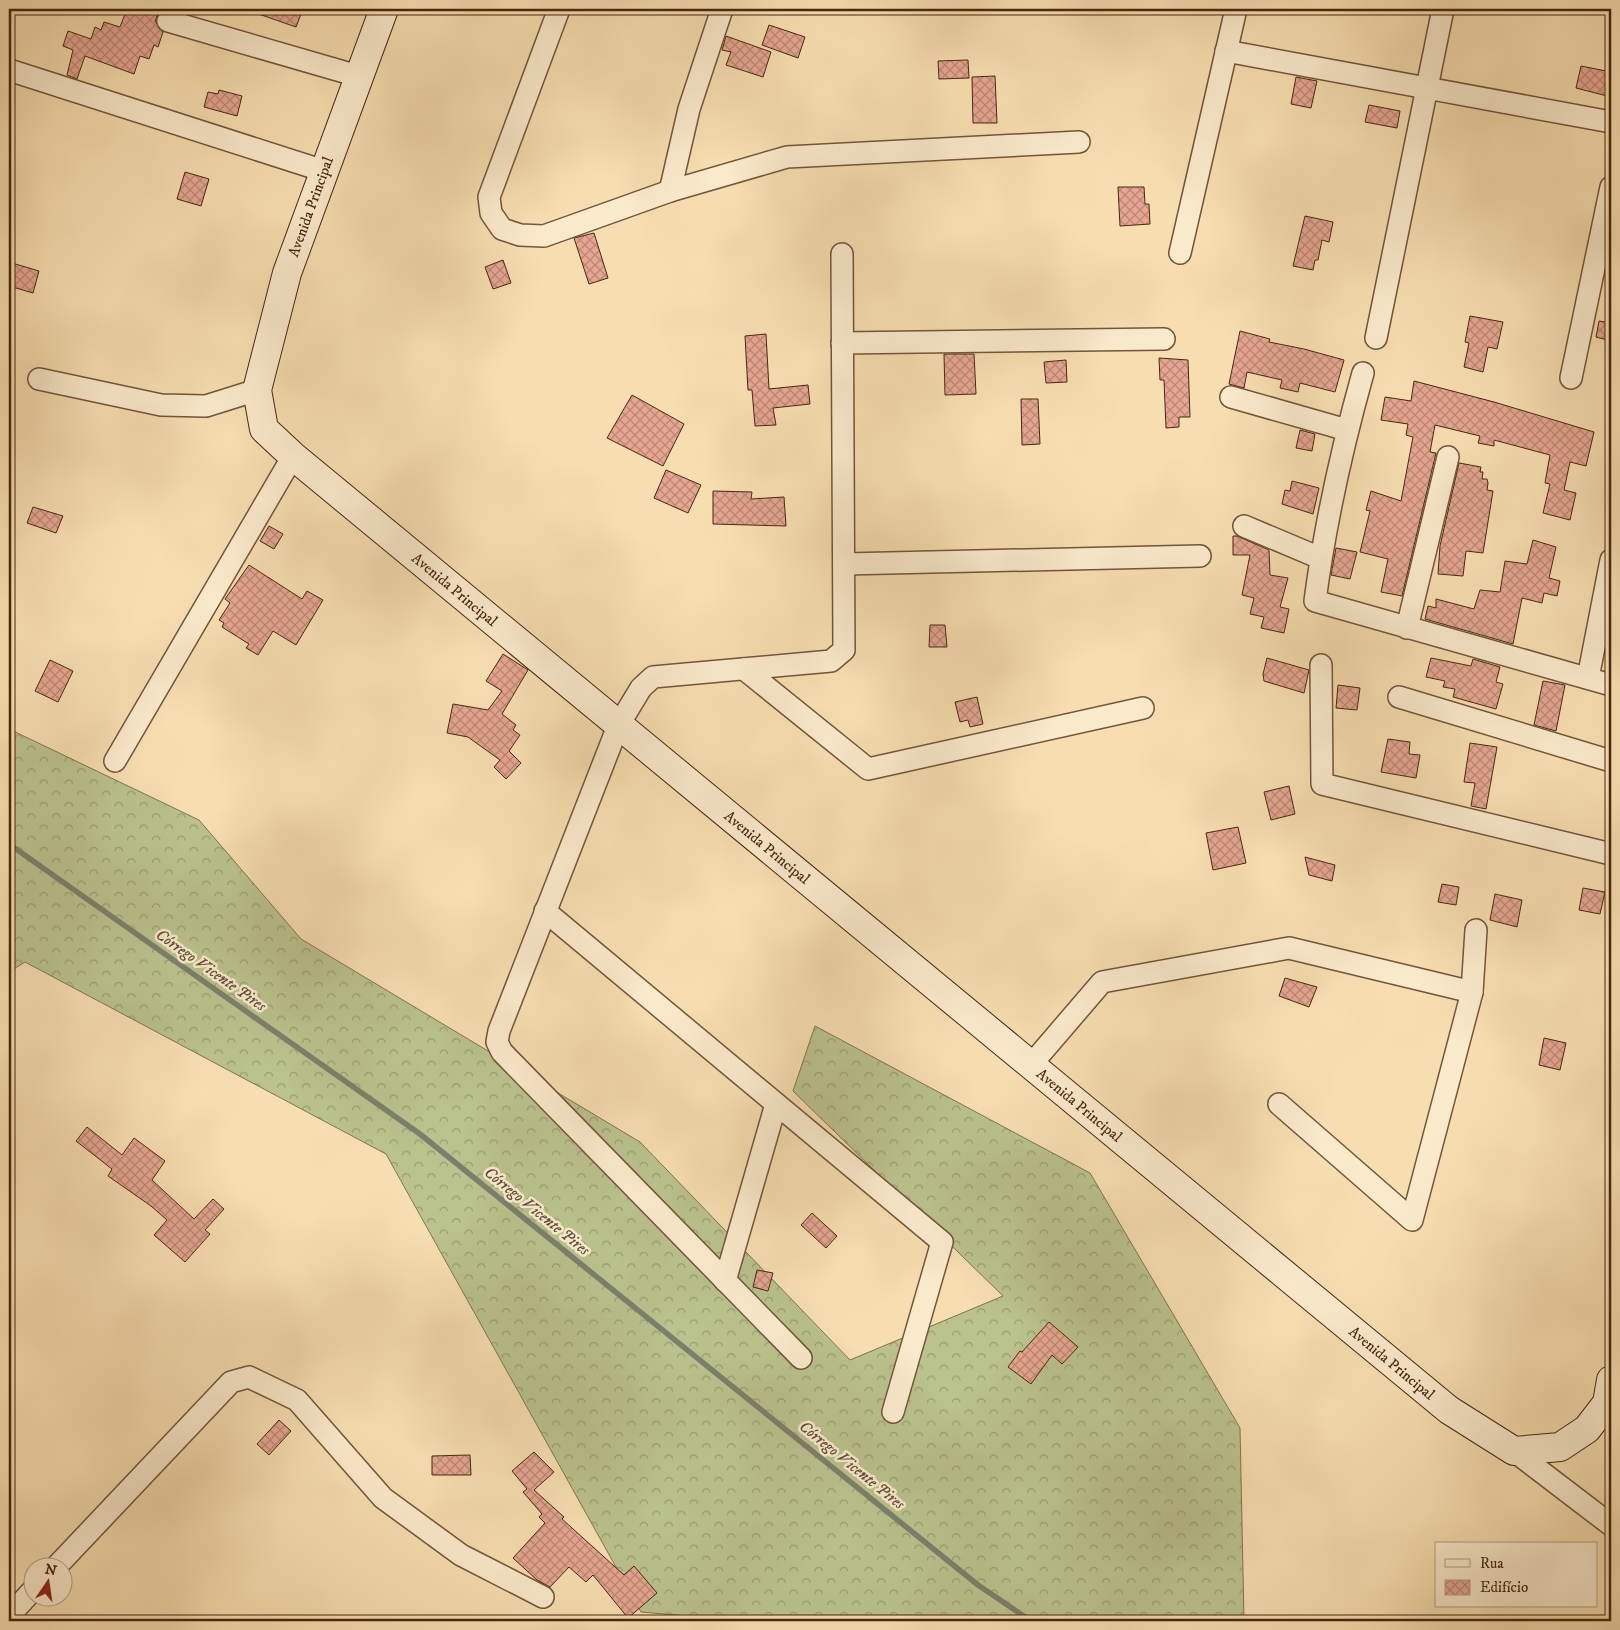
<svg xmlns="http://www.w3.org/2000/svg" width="1620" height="1630" viewBox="0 0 1620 1630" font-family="'IM FELL DW Pica',serif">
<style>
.forest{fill:url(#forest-crowns);stroke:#80744f}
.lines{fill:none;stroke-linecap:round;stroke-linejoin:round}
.stream{stroke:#7b806c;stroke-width:5.5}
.building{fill:url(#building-cross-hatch);stroke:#472711}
.street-casing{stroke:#735539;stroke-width:24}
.secondary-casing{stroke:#472711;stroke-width:30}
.street{stroke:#faeacc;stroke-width:21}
.secondary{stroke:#faeacc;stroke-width:28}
.labels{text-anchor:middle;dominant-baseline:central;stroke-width:5;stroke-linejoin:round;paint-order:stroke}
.street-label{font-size:15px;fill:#472711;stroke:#faeacc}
.water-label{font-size:16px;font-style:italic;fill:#5c4c37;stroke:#faeacc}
</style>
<defs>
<pattern id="forest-crowns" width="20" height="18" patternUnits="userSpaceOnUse" patternTransform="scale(1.25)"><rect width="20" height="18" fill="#bac28d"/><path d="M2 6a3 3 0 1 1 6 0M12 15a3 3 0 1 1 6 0" fill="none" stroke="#999e72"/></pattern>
<pattern id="building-cross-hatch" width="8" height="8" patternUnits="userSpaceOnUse" patternTransform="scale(1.25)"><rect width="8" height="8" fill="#e6a692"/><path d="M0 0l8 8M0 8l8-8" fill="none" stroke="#bc8776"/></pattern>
</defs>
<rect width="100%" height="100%" fill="#f7deb0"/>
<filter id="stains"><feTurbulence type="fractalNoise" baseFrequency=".004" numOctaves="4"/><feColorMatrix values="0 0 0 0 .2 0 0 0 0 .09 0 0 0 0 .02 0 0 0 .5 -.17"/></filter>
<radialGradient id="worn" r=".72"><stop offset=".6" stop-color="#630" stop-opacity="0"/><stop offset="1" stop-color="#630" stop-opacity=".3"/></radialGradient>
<path class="forest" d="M9,729L199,820L301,939L640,1142L850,1360L1003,1296L793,1091L815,1026L1090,1173L1240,1428L1244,1621H744L641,1612L386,1154L25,962L9,972Z"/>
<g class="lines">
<path class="stream" d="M9,844L420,1134L978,1585L1031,1621"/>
</g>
<g class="building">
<path d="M127,9H160L155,21L163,32L158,47L154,45L149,59L140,56L134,74L85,56L77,79L67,75L73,50L63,46L68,31L91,39L95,27L101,30L104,22L120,27Z"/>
<path d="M250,9H303L296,27L250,11Z"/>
<path d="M769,25L805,37L798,58L762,45Z"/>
<path d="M726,36L771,52L763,77L726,65L731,52L722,50Z"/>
<path d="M968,60L969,78L939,79L938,61Z"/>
<path d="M1581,66L1611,72V97L1576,88Z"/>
<path d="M995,76L997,123H973L972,77Z"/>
<path d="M1296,77L1317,81L1311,108L1291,104Z"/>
<path d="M219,90L242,96L237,116L204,107L208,92L218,94Z"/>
<path d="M1369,105L1400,111L1397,128L1365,122Z"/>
<path d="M185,172L209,179L201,206L177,199Z"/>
<path d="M1118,187H1144L1145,204H1149L1150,224L1120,226Z"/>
<path d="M1305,216L1333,222L1329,242L1322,240L1318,260H1315L1313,270L1293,266Z"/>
<path d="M594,233L608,278L589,284L574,238Z"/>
<path d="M503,260L511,283L493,289L485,267Z"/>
<path d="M12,263L39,271L33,293L9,286Z"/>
<path d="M1470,316L1503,322L1497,349L1488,347L1483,372L1464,367L1469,343L1465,342Z"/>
<path d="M1599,321L1611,323V341L1596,337Z"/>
<path d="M1240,331L1270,339L1269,342L1304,349L1344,360L1335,392L1300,383L1298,392L1280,388L1282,380L1247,372L1244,388L1229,384Z"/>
<path d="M766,334L769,389L808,385L810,404L773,408L776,425L755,426L752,390H748L745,336Z"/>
<path d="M944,354H974L976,394L945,395Z"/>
<path d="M1159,358L1188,360L1190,417H1179V427L1166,428L1164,380H1160Z"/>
<path d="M1066,360L1067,382L1046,383L1044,362Z"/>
<path d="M1414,381L1494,402L1594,432L1586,466L1570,462L1564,490L1576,493L1570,520L1543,513L1550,484L1545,483L1550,455L1494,440V446L1478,443L1480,436L1435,425L1430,452L1436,453L1402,596L1381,592L1388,559L1360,552L1370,511L1366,510L1371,491L1401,501L1413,437L1406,435L1408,424L1381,420L1385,397L1411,401Z"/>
<path d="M632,395L684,424L663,466L607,438Z"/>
<path d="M1021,399H1038L1040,444L1022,445Z"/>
<path d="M1300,430L1315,434L1312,451L1296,448Z"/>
<path d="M1459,463L1481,467L1480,472H1483L1482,479H1487L1488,483L1487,490L1493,491L1483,553L1466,551L1463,576L1438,574L1440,546Z"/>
<path d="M666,470L701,485L688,513L654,498Z"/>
<path d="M1292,481L1319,488L1313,514L1282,504L1285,490L1290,491Z"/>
<path d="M713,491L752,492L751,499L784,497L786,526L713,524Z"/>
<path d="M33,507L63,516L56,533L27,523Z"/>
<path d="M269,526L283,534L274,549L260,541Z"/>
<path d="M1233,536H1237L1269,550L1270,575L1288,578L1280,607L1289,609L1284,633L1261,628L1264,617L1250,614L1254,598L1242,595L1250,555H1233Z"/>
<path d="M1533,540L1556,547L1549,578L1560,581L1557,596L1544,593L1542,603L1522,598L1513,644L1425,619L1428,606L1436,608V599L1474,609L1480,590L1500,592L1505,561L1527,564Z"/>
<path d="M1336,548L1357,552L1350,579L1331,575Z"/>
<path d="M249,565L302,599L307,591L323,600L296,645L273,631L258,655L246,648L249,644L222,627L224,623L219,620L230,603L225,599Z"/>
<path d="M930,625H945L947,647H929Z"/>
<path d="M503,654L528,670L502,714L516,725L513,730L520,735L509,751L521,763L506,779L494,767L500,760L468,737L447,733L453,704L488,710L502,691L486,681Z"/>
<path d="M1267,658L1309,670L1304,693L1264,681L1263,674Z"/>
<path d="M1431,658L1471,666L1473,659L1500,667L1496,682L1503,684L1496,709L1453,697L1455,689L1443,687L1445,681L1426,677Z"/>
<path d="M50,660L73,671L58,702L35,691Z"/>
<path d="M1543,681L1565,685L1556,731L1534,725Z"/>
<path d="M1338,685L1360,688L1357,710L1336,708Z"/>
<path d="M977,697L983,724L970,727L968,720L960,722L955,702Z"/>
<path d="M1388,739L1410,742L1409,754L1420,755L1416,778L1381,772Z"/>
<path d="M1470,743L1497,747L1486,809L1471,806L1475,783L1464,782Z"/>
<path d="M1289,786L1295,814L1271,820L1264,792Z"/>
<path d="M1238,827L1246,863L1213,870L1206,833Z"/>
<path d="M1305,857L1335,865L1332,881L1309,875Z"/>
<path d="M1442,884L1459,887L1456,905L1438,902Z"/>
<path d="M1583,888L1605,892L1600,914L1579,910Z"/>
<path d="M1495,894L1522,900L1517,927L1490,920Z"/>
<path d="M1285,978L1317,987L1309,1007L1279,996Z"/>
<path d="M1544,1038L1566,1043L1560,1070L1539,1065Z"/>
<path d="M87,1127L122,1155L134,1138L165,1161L152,1180L194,1219L213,1199L224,1209L205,1230L210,1234L185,1262L154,1235L167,1220L151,1206L108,1176L112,1169L76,1141Z"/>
<path d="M812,1213L837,1236L826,1248L801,1225Z"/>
<path d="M757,1270L773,1273L768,1291L753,1287Z"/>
<path d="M1049,1322L1078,1347L1062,1364L1052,1355L1031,1384L1008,1367L1020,1351L1022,1352Z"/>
<path d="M279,1420L291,1431L269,1455L257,1444Z"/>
<path d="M534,1452L554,1472L534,1490L564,1517L562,1519L624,1575L634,1566L657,1593L628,1618L593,1575L586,1582L569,1567L550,1587L537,1580L513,1558L545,1523L539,1517L542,1514L523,1492L527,1489L512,1471Z"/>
<path d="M470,1455L471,1475H432V1456Z"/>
</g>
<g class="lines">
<g class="street-casing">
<g id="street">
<path d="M559,9L489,197L491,213L502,229L520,235L544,236L670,191L787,157L1079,142"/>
<path d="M168,21L358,76"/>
<path d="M1226,51L1611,122"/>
<path d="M9,70L324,171"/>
<path d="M670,191L689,109L722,9"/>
<path d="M1180,253L1236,9"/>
<path d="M1376,338L1443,9"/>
<path d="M842,343L1164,339"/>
<path d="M1363,373C1342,448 1325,524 1315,601L1611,685"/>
<path d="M1571,378L1611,187"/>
<path d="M39,379L161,405L206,406L257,390"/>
<path d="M1231,397L1347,430"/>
<path d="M1244,526L1320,558"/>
<path d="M845,564L1200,556"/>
<path d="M1407,628L1448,457"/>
<path d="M1321,665L1322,784L1611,854"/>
<path d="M744,669L868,769L1143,708"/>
<path d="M1588,678L1611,560"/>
<path d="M1399,697L1611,761"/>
<path d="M115,761L293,456"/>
<path d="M545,911L942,1242L893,1412"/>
<path d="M1030,1066L1102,982L1289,948L1472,992"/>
<path d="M1279,1104L1412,1220L1472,992L1476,930"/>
<path d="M725,1281L776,1104"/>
<path d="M801,1358L502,1052L497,1042L499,1031L618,726L641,688L653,677L831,661L844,650L842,254"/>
<path d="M1514,1451L1611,1525"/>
<path d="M55,1568L231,1382L249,1377L297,1400L383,1498L461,1555L543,1597"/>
<path d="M9,1616L32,1591"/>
</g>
</g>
<g class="secondary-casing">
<g id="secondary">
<path id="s1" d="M384,9L287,273L257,390L264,429L293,456L1449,1410L1514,1451L1560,1447L1587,1429L1607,1403L1611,1380"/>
</g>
</g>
<use href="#street" class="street"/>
<use href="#secondary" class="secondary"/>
</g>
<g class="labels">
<g class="street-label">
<text transform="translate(311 207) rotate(-70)">Avenida Principal</text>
<text stroke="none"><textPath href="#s1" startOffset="691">Avenida Principal</textPath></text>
<text stroke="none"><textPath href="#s1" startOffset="1096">Avenida Principal</textPath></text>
<text stroke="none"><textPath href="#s1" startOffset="1501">Avenida Principal</textPath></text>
<text stroke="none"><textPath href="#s1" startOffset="1906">Avenida Principal</textPath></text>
</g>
<g class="water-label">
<text transform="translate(211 970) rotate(35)">Córrego Vicente Pires</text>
<text transform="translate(537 1211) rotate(39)">Córrego Vicente Pires</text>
<text transform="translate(852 1465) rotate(39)">Córrego Vicente Pires</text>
</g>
</g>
<rect width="1620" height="1630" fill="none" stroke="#f7deb0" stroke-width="30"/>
<rect x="10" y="10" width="1600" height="1610" fill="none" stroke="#472711" stroke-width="2.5"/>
<rect x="15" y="15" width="1590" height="1600" fill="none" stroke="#472711"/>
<rect x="1435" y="1542" width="162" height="65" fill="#faeacc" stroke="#b29c81"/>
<rect x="1445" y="1559" width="25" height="8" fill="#faeacc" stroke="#b29c81"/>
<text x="1480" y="1568" font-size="15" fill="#472711">Rua</text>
<rect x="1445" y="1580" width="25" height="15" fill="url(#building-cross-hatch)" stroke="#b29c81"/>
<text x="1480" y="1592" font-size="15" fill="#472711">Edifício</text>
<g transform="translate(48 1582) rotate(13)"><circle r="24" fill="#faeacc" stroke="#b29c81"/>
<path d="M0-4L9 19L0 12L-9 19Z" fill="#8f2418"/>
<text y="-8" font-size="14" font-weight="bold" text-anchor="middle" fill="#472711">N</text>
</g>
<rect width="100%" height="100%" filter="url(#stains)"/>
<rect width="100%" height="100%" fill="url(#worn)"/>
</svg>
